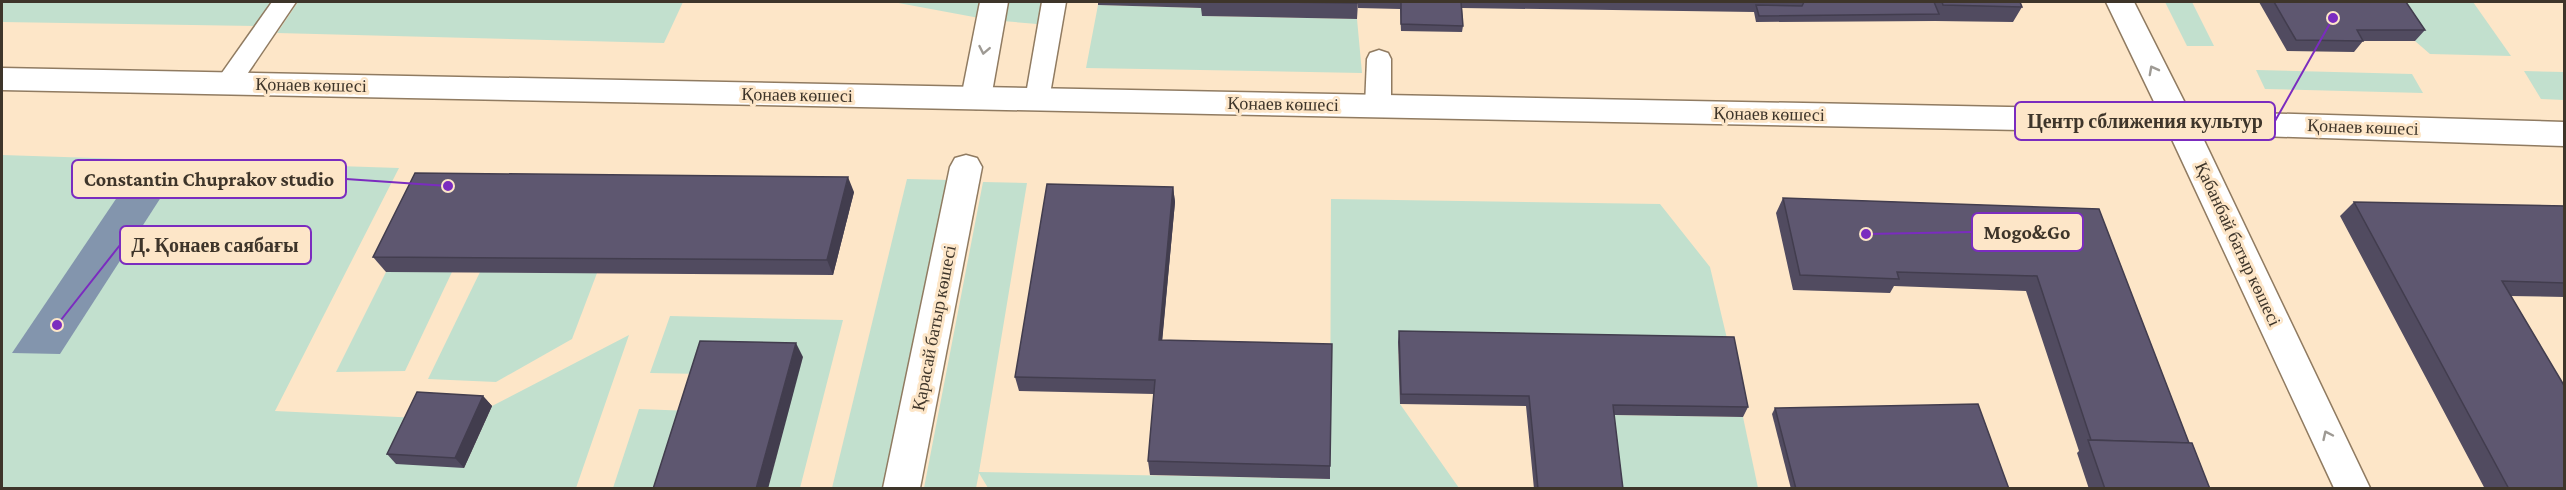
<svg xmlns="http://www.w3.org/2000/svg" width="2566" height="490" viewBox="0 0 2566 490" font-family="'Crimson Pro',serif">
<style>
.green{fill:#c2e0ce}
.water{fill:#8395ad}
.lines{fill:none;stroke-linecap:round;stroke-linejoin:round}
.service-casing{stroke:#907b61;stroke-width:3}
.pedestrian-casing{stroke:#907b61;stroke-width:3}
.minor-casing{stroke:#907b61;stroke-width:3}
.tertiary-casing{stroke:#907b61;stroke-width:3}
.service{fill:#fff;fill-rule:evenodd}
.pedestrian{fill:#fff;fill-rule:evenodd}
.minor{fill:#fff;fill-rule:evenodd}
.tertiary{fill:#fff;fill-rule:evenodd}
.wall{fill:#514b60}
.shaded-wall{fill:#423d4e}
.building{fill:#5e5770;stroke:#423d4e;stroke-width:1.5}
.oneway{stroke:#9e9a94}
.labels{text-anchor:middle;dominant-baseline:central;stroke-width:6;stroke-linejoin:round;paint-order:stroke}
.street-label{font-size:18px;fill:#3e352a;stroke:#fde6c8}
.leader{fill:none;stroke:#7b2cbf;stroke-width:2}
.callout-dot{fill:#7b2cbf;stroke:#fde6c8;stroke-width:2}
.callout{fill:#fde6c8;stroke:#7b2cbf;stroke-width:2}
.callout-label{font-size:20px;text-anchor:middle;font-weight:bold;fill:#3e352a}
</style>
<rect width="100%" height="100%" fill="#fde6c8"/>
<g class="green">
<path d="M2,2H271L255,26L2,22Z"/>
<path d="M298,2H683L664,43L277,33Z"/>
<path d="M893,2H1054L1049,25L990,20Z"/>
<path d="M2165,2H2192L2214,46H2187Z"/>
<path d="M2389,2H2473L2511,56L2430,54L2415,41Z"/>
<path d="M1098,5L1202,8V16L1357,19L1362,73L1086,68Z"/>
<path d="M2256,70L2412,74L2423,93L2265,89Z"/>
<path d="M2524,71L2564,72V100L2541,99Z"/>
<path d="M2,155L399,168L275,411L419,418L464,468L492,406L629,335L576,488H2Z"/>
<path d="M907,179L951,180L883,488H832Z"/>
<path d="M983,182L1027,183L979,472L1330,479L1331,199L1660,204L1710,267L1729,347L1398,342L1400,404L1459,488H988L979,473L976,488H924Z"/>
<path d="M386,272H452L405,371L336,372Z"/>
<path d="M480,272L597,273L572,339L496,382L428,379Z"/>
<path d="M670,316L843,320L800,488H768L802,357L703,374L650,373Z"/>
<path d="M639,409L691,411L667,488H613Z"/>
<path d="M1609,415L1743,417L1758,488H1618Z"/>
</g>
<path class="water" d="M122,190L165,191L60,354L12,353Z"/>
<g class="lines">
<g class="service-casing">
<g id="service">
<path d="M272,2H296L237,89L228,92L219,89L216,83L219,77Z"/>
<path d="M1042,2H1066L1049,100L1046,107L1037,109L1028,107L1025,100Z"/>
<path d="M1379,50L1388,53L1391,59V106L1387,113L1378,115L1369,113L1365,106L1367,59L1370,53Z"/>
</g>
</g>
<g class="pedestrian-casing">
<path id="pedestrian" d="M966,155L977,158L982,167L920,488H883L950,167L955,158Z"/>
</g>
<g class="minor-casing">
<path id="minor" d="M980,2H1008L991,98L987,106L976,109L965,106L961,98Z"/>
</g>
<g class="tertiary-casing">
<path id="tertiary" d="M2106,2H2134L2189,111L2564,122V146L2201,134L2370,488H2334L2169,133L2,90V68L2158,110Z"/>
</g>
<use href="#service" class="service"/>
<use href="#pedestrian" class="pedestrian"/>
<use href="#minor" class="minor"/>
<use href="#tertiary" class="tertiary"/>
</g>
<g class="wall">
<path d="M1098,2H1358L1357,19L1202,16L1201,8L1098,5Z"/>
<path d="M1358,2H2020L2022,7L2013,22L1935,21L1756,22L1754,12L1462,8L1463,26L1462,32L1401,31L1400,9L1358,8Z"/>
<path d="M2259,2H2406L2425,30L2415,41H2363L2354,52L2287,51Z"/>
<path d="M1173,187L1175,202L1162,340L1330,466V479L1150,475L1148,461L1154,394L1019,391L1015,377Z"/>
<path d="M854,192L833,275L386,272L373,257Z"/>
<path d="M1783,198L2099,209L2189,443L2210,489H2089L2077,453L2079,451L2026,291L1894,286L1890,293L1793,290L1776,213Z"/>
<path d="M2354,202L2565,206V297L2510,296L2565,489H2485L2340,216Z"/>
<path d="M1399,331L1748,407L1743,417L1614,415L1623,489H1534L1526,406L1400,404L1398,342Z"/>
<path d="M483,396L492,406L464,468L396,464L387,454Z"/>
<path d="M1775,408L2009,489H1791L1772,414Z"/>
</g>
<g class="shaded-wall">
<path d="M848,177L854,192L833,275L827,260Z"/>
<path d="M1173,187L1175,202L1161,354L1159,340Z"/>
<path d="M796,343L803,357L768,489H756Z"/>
<path d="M483,396L492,406L464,468L455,458Z"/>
</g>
<g class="building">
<path d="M1277,2H1358L1357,3Z"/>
<path d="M1370,2H1461L1463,26L1401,24V2Z"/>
<path d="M1804,2H1934L1939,14L1759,16L1756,5L1802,6Z"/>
<path d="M1942,2H2020L2022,7L1943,5Z"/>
<path d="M2274,2H2406L2425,30H2357L2363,41L2296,40Z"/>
<path d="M415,173L848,177L827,260L373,257Z"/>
<path d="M1047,184L1173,187L1159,340L1332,344L1330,466L1148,461L1155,380L1015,377Z"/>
<path d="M1783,198L2099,209L2189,443L2091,440L2037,276L1897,272L1899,279L1800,275Z"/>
<path d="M2354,202L2565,206V283L2502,281L2565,387V489H2509Z"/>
<path d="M1399,331L1734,337L1748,407L1613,405L1623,489H1538L1529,396L1401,394Z"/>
<path d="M700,341L796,343L756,489H653Z"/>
<path d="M417,392L483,396L455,458L387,454Z"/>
<path d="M1978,404L2009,489H1796L1775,408Z"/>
<path d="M2088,440L2192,443L2210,489H2105Z"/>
</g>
<defs><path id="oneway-chevron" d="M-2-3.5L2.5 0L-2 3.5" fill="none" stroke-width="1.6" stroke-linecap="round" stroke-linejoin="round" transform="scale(1.5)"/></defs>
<g class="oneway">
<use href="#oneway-chevron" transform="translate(984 50) rotate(101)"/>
<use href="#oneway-chevron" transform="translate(2153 70) rotate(-118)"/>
<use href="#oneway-chevron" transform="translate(2327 435) rotate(-115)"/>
</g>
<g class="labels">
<g class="street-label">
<text transform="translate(311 85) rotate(1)">Қонаев көшесі</text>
<text transform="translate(797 95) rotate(1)">Қонаев көшесі</text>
<text transform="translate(1283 104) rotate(1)">Қонаев көшесі</text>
<text transform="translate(1769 114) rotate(1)">Қонаев көшесі</text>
<text transform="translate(2363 127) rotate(2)">Қонаев көшесі</text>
<text transform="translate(2238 244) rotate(65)">Қабанбай батыр көшесі</text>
<text transform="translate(934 328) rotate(-79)">Қарасай батыр көшесі</text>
</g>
</g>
<path class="leader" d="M2333 18L2275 121M448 186L346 179M1866 234L1972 232M57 325L120 245"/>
<g class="callout-dot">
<circle cx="2333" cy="18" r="6"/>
<circle cx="448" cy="186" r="6"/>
<circle cx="1866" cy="234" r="6"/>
<circle cx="57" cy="325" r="6"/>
</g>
<g class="callout">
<rect x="2015" y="102" width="260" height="38" rx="6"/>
<rect x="72" y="160" width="274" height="38" rx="6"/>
<rect x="1972" y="213" width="111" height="38" rx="6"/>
<rect x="120" y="226" width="191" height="38" rx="6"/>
</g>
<g class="callout-label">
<text x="2145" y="128">Центр сближения культур</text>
<text x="209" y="186">Constantin Chuprakov studio</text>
<text x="2027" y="239">Mogo&amp;Go</text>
<text x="215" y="252">Д. Қонаев саябағы</text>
</g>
<rect width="2566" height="490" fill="none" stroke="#3e352a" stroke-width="6"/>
</svg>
